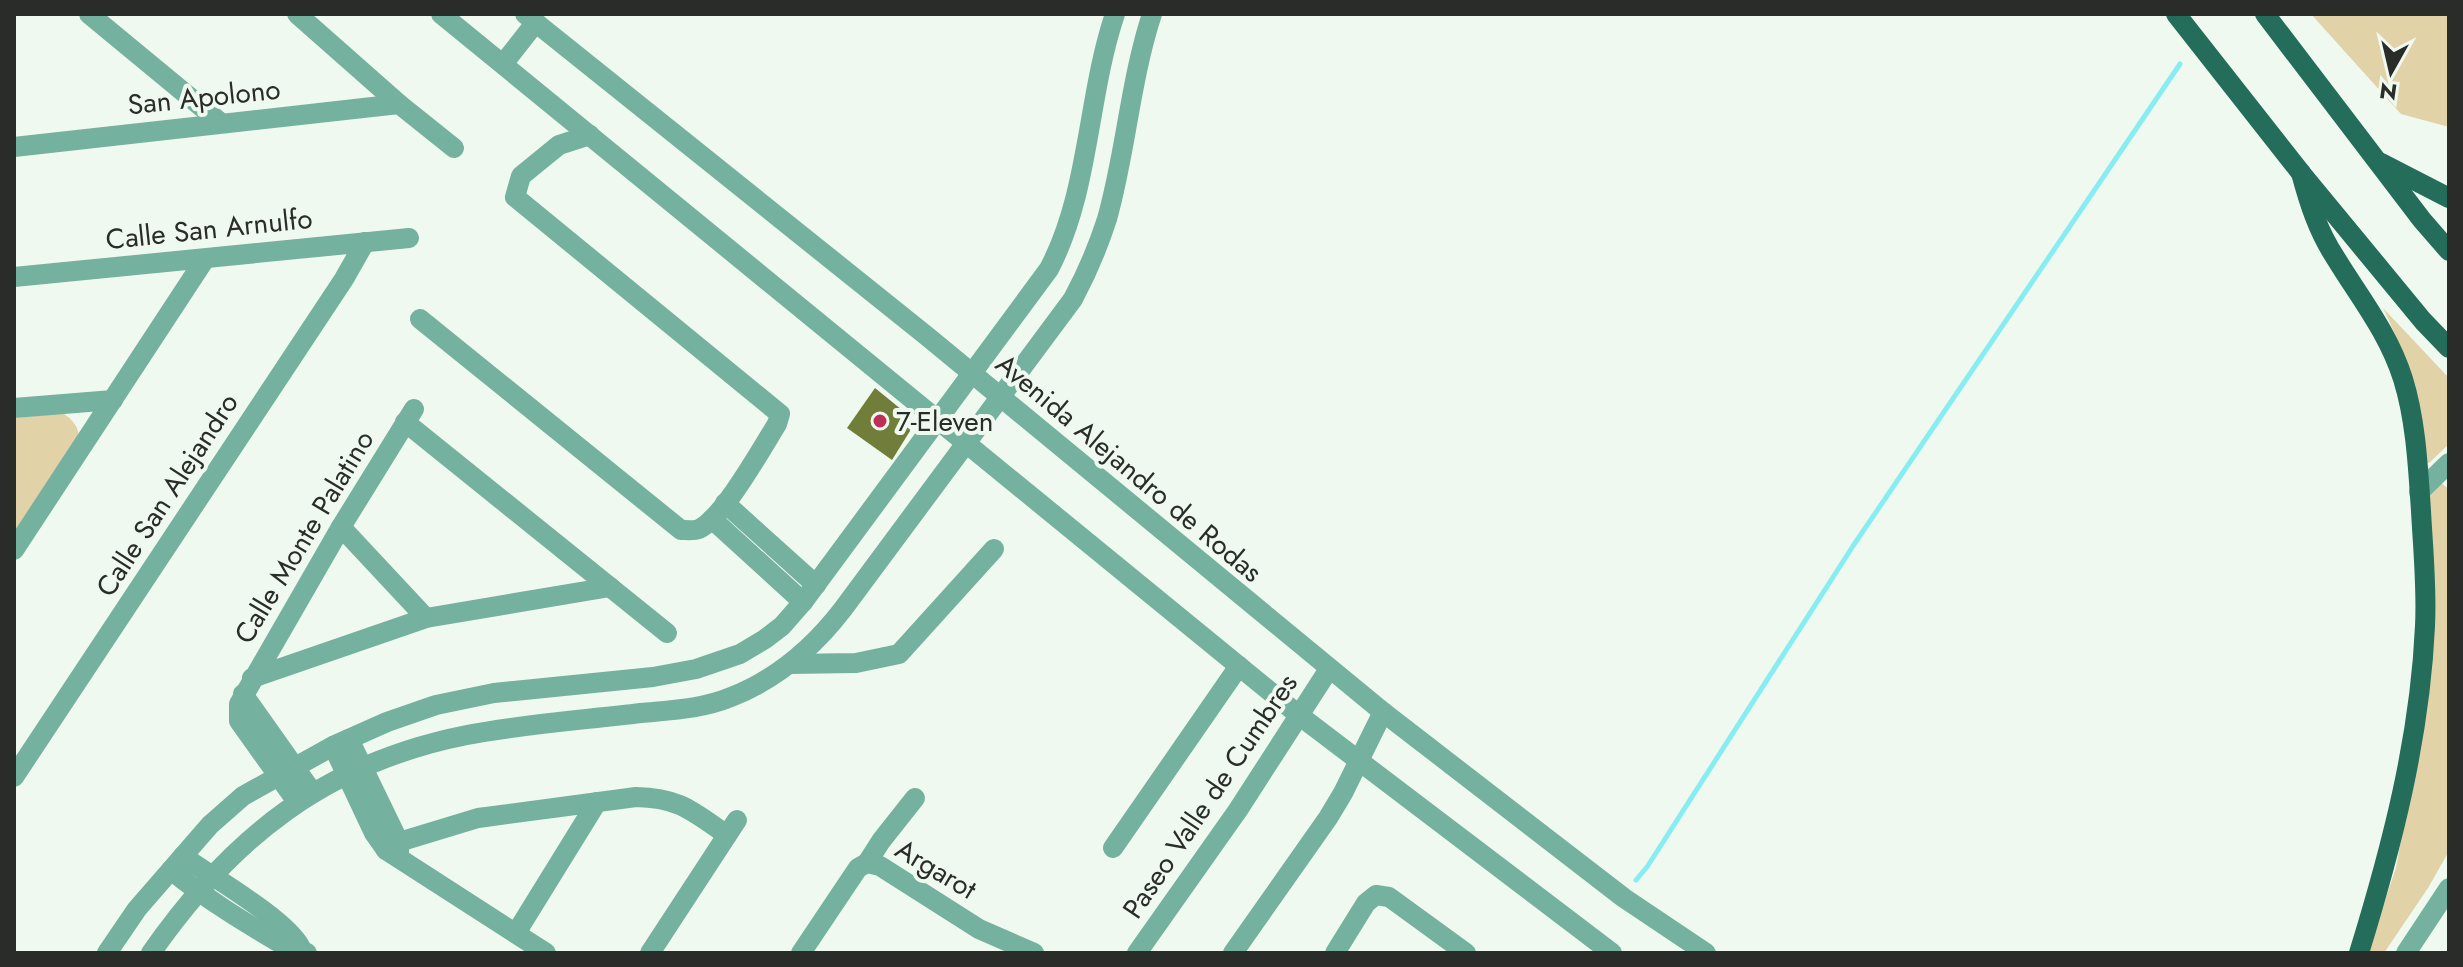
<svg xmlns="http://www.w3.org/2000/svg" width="2463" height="967" viewBox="0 0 2463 967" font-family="Jost,sans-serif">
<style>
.green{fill:#e1d2a7}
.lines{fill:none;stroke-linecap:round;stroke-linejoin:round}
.stream{stroke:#88edf1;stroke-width:5}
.building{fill:#717e39}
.minor{stroke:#74b19e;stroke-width:20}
.major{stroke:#236d5a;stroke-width:20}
.poi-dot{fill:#be2e56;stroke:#f0f9f0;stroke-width:3}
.labels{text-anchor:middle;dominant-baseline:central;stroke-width:8;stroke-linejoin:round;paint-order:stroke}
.street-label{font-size:28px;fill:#292c29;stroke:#f0f9f0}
.poi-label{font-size:28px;fill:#292c29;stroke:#f0f9f0;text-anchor:start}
</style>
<rect width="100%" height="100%" fill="#f0f9f0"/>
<g class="green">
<path d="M2311,14H2449V127L2401,114Z"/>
<path d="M2383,308L2449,378V444L2429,463H2426C2416,410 2408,357 2383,308Z"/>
<path d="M63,413C73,420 79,427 79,439L14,540V418Z"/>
<path d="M2441,483L2449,489V851L2428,888L2384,953H2367L2396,868L2425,706L2429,495Z"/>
</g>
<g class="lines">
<path class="stream" d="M1636,880L1647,867L1853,546L2180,64"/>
</g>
<path class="building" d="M875,388L907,414L910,431L892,460L847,428Z"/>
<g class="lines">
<g class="minor">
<path d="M89,14L221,123"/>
<path d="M297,14L399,104L454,148"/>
<path d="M441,14L1300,716L1612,953"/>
<path d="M525,14L928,337L1383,712L1624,898L1706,953"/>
<path d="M503,64L536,22"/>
<path d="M14,147L399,104"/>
<path d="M14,277L409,238"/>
<path d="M420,319L681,530C686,530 694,531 699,529C723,518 762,448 777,424L780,414L515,197L521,176L559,145L590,135"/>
<path d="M14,408L113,400"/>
<path d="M405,422L667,633"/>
<path d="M2419,492L2449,463"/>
<path d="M725,503L816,585"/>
<path d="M712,519L803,602"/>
<path d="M341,527L426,618"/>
<path d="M14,550L205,259"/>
<path d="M790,664L856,663L899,654L994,549"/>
<path d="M252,678L426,618L610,587"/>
<path d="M243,694L313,793"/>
<path d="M349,739L399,842V852"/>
<path d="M333,746L374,833L386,850L546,953"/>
<path d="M14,777L344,279L365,242"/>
<path d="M297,802L239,721V704L341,527L414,409"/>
<path d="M1113,848L1239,666"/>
<path d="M386,850L399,842L478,818L636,797C680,798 692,811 727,835"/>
<path d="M183,856C213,878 283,917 300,946"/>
<path d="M867,863L881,841L915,798"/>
<path d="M171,870C206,899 244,922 283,945C291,949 299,948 307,953"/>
<path d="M516,933L597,802"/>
<path d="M107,953L137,909L210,825L243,796L333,746L387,722L436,705L494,693L653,677L696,669L740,654L765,639L782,626L803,602L1049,269C1090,191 1087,97 1115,14"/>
<path d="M151,953C232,837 325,763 467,735C524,724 583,720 641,713C671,710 702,709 731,697C777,679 813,648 843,609L1073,299C1087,273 1098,247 1107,219C1126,152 1130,81 1152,14"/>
<path d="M650,953L737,820"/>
<path d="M801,953L858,868L867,863L880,866L979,929L1034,953"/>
<path d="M1137,953L1238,810L1329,669"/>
<path d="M1233,953L1328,818L1343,793L1383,712"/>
<path d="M1335,953L1366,903L1376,895L1389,897L1466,953"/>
<path d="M2406,953L2449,888"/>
</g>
<g class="major">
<path d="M2176,14L2301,173L2423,321L2449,348"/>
<path d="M2265,14L2422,220L2449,251"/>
<path d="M2381,163L2449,198"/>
<path d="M2301,173C2309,203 2318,231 2335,257C2360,298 2388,332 2403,379C2416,421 2418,467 2421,511C2423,549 2427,588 2425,626C2420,738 2392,846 2359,953"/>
</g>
</g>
<circle class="poi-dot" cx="880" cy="421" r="8"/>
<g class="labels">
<g class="street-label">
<text transform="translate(204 97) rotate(-6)">San Apolono</text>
<text transform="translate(209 229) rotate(-6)">Calle San Arnulfo</text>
<text transform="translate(1129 468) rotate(40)">Avenida Alejandro de Rodas</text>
<text transform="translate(167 495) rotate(-57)">Calle San Alejandro</text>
<text transform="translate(304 537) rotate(-59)">Calle Monte Palatino</text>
<text transform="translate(1210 796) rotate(-56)">Paseo Valle de Cumbres</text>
<text transform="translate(936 869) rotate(31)">Argarot</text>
</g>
<g class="poi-label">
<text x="896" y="421">7-Eleven</text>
</g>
</g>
<rect width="2463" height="967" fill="none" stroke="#292c29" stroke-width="32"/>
<g transform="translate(2391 72) rotate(188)" stroke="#f0f9f0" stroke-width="6" paint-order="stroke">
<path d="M0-6L14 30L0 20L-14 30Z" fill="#292c29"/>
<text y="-12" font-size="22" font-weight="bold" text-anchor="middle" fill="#292c29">N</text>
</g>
</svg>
